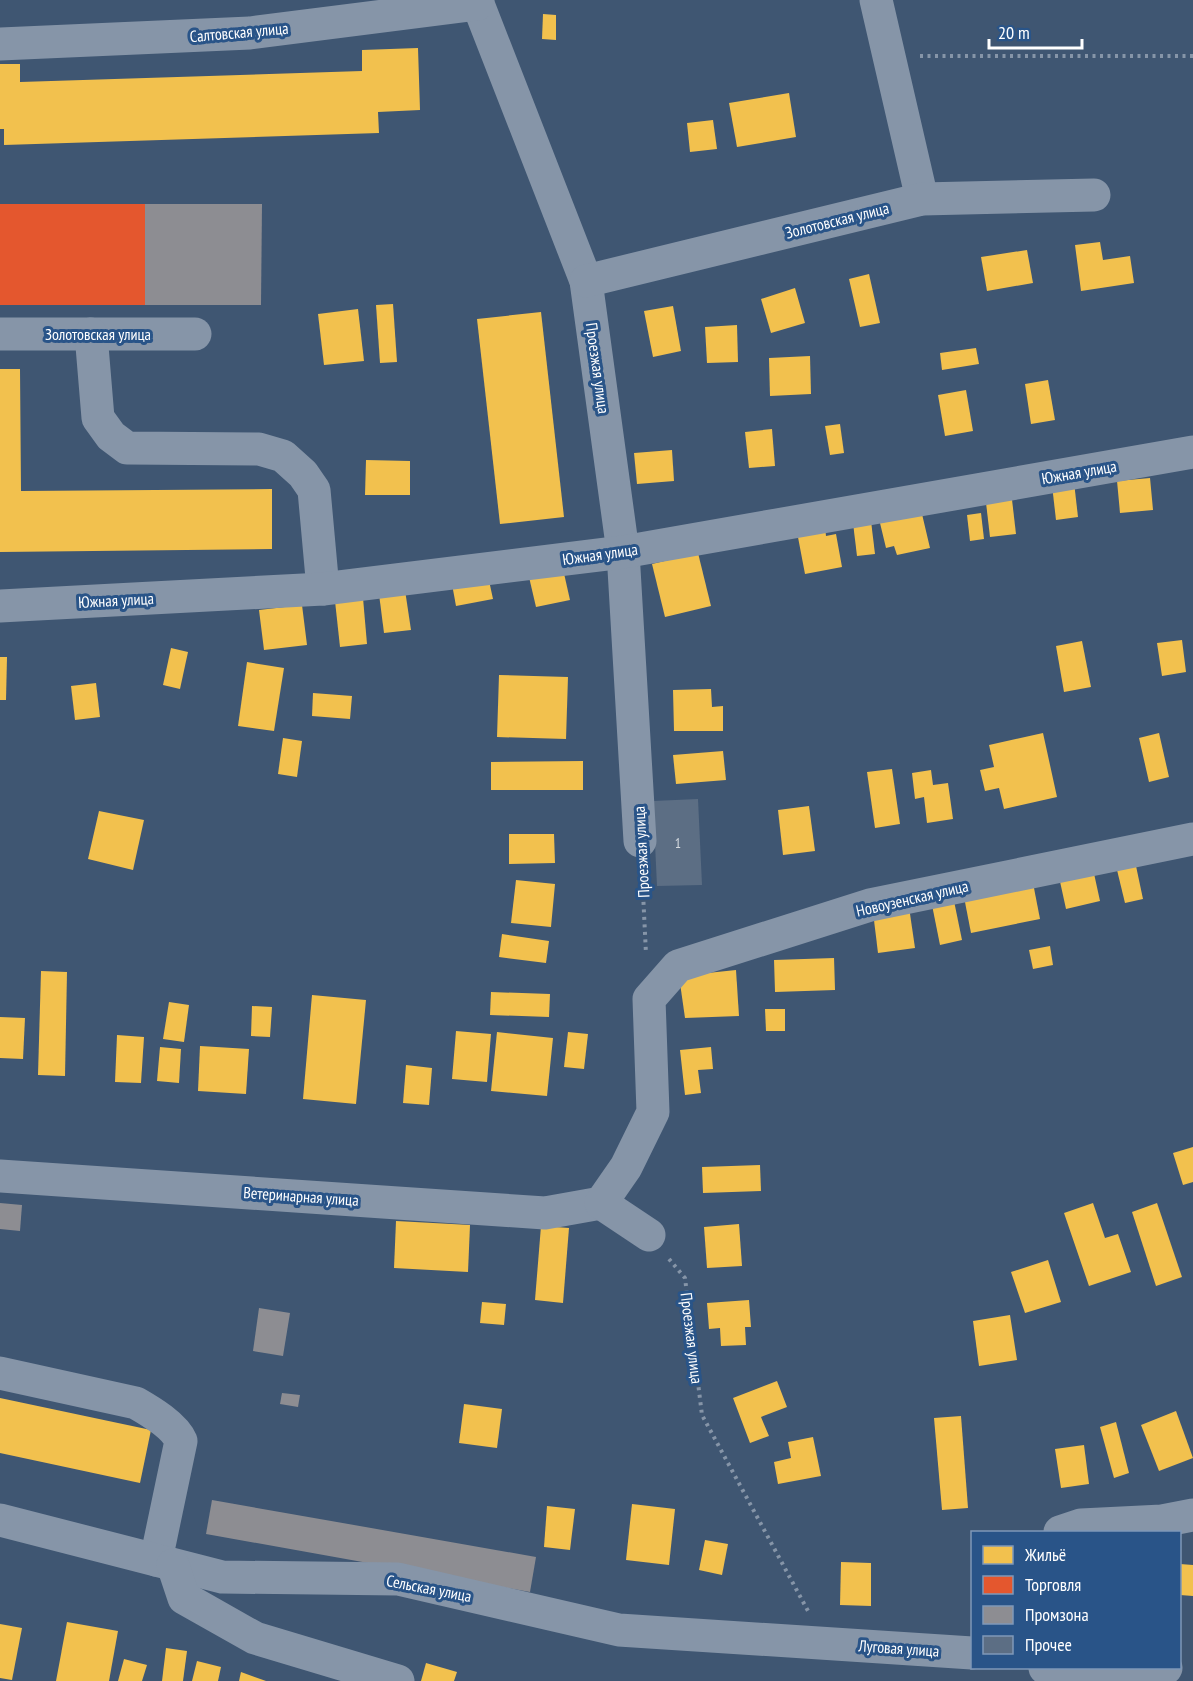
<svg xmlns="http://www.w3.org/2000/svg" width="1193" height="1681" viewBox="0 0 1193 1681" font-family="'PT Sans Narrow',sans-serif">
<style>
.homes{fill:#f2c14e}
.shops{fill:#e4572e}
.industry{fill:#8d8d92}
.building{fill:#5c6e84}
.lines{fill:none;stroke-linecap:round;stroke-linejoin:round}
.path{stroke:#8695a8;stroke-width:4;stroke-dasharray:3 4.5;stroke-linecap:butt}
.minor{stroke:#8695a8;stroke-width:33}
.labels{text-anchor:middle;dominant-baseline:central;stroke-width:6;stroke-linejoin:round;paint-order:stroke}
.number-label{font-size:14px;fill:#d6dbe0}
.street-label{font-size:16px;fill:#fff;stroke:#295488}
</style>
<rect width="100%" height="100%" fill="#3f5672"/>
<g class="homes">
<path d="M543,14L556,15V40L542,39Z"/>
<path d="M418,48L420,110L378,112L379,133L4,145V129H0V64H20V82L362,71V50Z"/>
<path d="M789,93L796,137L737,147L729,103Z"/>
<path d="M713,120L717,149L690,152L687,123Z"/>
<path d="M1100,242L1103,260L1130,256L1134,283L1081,291L1075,245Z"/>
<path d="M1027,250L1033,283L987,291L981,257Z"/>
<path d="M869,274L880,323L860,327L849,279Z"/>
<path d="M795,288L805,323L771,333L761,299Z"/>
<path d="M393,304L397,362L380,363L376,305Z"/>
<path d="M673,306L681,351L653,357L644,311Z"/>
<path d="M358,309L364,361L324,365L318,314Z"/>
<path d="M541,312L564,517L500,524L477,319Z"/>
<path d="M737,325L738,362L707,363L705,327Z"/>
<path d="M976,348L979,364L942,370L940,353Z"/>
<path d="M810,356L811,394L770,396L769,358Z"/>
<path d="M0,369H20L21,491L272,489V549L0,552Z"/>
<path d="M1048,380L1055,420L1031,424L1025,384Z"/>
<path d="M966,390L973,431L945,436L938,395Z"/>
<path d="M840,424L844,453L830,455L825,426Z"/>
<path d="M772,429L775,466L749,468L745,432Z"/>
<path d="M672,450L674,481L637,484L634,453Z"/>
<path d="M366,460L410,461V495H365Z"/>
<path d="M1150,478L1153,510L1120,513L1117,481Z"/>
<path d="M1074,482L1078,517L1056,520L1052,485Z"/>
<path d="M1011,491L1016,534L990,537L985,494Z"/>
<path d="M981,513L984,539L970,541L967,515Z"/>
<path d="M922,514L930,548L897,555L894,546L886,548L880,523Z"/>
<path d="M871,521L875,554L857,556L853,523Z"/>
<path d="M825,527L826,536L836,534L842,567L805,574L797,532Z"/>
<path d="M698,553L711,606L665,617L652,564Z"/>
<path d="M563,569L570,600L536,607L529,577Z"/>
<path d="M488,576L493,599L456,606L452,584Z"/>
<path d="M405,590L411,630L384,633L379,594Z"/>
<path d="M363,598L367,644L340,647L335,601Z"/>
<path d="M302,605L307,645L264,650L259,610Z"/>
<path d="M1182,640L1186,672L1162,676L1157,643Z"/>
<path d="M1082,641L1091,687L1064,692L1056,646Z"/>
<path d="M171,648L188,652L180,689L163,685Z"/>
<path d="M0,657H7L6,700H0Z"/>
<path d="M247,662L284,668L274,731L238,726Z"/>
<path d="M499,675L568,677L566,739L497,737Z"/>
<path d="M96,683L100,717L75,720L71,686Z"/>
<path d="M711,689L712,707L723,706V731H674L673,690Z"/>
<path d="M313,693L352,696L350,719L312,716Z"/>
<path d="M1043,733L1057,797L1004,809L999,788L985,791L980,770L994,767L989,745Z"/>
<path d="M1159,733L1169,777L1149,782L1139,738Z"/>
<path d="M283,738L302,741L297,777L278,774Z"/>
<path d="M723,751L726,780L676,784L673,755Z"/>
<path d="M583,761V790H491V762Z"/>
<path d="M892,769L900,824L875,828L867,772Z"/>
<path d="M931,770L933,785L948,783L953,819L927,823L924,797L915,799L912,773Z"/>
<path d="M809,806L815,851L783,855L778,810Z"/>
<path d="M99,811L144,820L133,870L88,859Z"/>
<path d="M509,834H554L555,863L509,864Z"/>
<path d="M1136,866L1143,899L1125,903L1117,870Z"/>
<path d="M1093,869L1100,901L1066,909L1059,877Z"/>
<path d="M516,880L555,884L551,927L511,923Z"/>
<path d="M1033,883L1040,919L971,933L964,897Z"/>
<path d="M954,901L962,940L940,945L932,905Z"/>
<path d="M909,907L915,948L878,953L873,912Z"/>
<path d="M502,934L549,941L546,963L499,957Z"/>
<path d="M1050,946L1053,965L1033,969L1029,950Z"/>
<path d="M834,958L835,990L775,992L774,960Z"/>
<path d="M736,970L739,1016L685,1018L679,976Z"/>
<path d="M41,971L67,972L65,1076L38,1075Z"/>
<path d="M491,992L550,994L549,1017L490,1015Z"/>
<path d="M312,995L366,1000L356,1104L303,1099Z"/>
<path d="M169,1002L189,1005L184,1042L163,1039Z"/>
<path d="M252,1006L272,1007L270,1037L251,1036Z"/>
<path d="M765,1009H785V1031H766Z"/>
<path d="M0,1017L25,1018L23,1059L0,1058Z"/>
<path d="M456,1031L491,1034L487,1082L452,1079Z"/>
<path d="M497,1032L553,1038L547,1096L491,1091Z"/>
<path d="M568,1032L588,1034L584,1069L564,1067Z"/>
<path d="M117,1035L144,1037L141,1083L115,1082Z"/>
<path d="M200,1046L249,1049L246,1094L198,1091Z"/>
<path d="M160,1047L181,1049L179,1083L157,1081Z"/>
<path d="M711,1047L713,1069L698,1070L701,1093L685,1095L680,1050Z"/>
<path d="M406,1065L432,1068L429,1105L403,1103Z"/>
<path d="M1193,1147V1182L1183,1185L1173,1153Z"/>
<path d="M760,1165L761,1191L703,1193L702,1167Z"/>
<path d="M1093,1203L1105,1238L1118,1234L1131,1272L1089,1286L1064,1213Z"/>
<path d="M1157,1203L1182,1277L1156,1286L1132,1212Z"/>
<path d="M396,1221L470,1225L468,1272L394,1268Z"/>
<path d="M739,1224L742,1266L707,1268L704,1227Z"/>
<path d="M541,1226L569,1228L563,1303L535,1300Z"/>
<path d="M1048,1260L1061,1302L1025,1313L1011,1272Z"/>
<path d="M749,1300L751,1327H745L746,1345L721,1346L720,1328L709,1329L707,1303Z"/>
<path d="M482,1302L506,1304L504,1325L480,1323Z"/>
<path d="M1010,1315L1017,1360L979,1366L973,1321Z"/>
<path d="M777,1381L787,1407L761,1417L769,1436L750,1443L733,1398Z"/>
<path d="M0,1398L151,1430L140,1483L0,1453Z"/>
<path d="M464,1404L502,1409L497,1448L459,1443Z"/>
<path d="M1176,1411L1193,1458L1159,1471L1141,1425Z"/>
<path d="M961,1416L968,1508L942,1510L934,1418Z"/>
<path d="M1116,1422L1129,1473L1114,1478L1100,1427Z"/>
<path d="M813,1437L821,1476L778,1484L774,1462L791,1458L788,1442Z"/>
<path d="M1084,1445L1089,1484L1061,1488L1055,1449Z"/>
<path d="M632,1504L675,1509L669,1565L626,1560Z"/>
<path d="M547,1506L575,1509L570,1550L544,1547Z"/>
<path d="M705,1540L728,1544L722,1575L699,1570Z"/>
<path d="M841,1562L871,1563V1606L840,1605Z"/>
<path d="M1180,1564L1193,1565V1596L1180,1595Z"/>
<path d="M67,1622L118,1631L109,1681H56Z"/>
<path d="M0,1624L22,1628L12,1680L0,1678Z"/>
<path d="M166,1648L187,1651L183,1681H162Z"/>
<path d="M124,1659L147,1665L142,1681H118Z"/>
<path d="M197,1661L221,1667L218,1681H192Z"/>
<path d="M426,1663L457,1672L454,1681H421Z"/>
<path d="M241,1672L266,1681H239Z"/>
</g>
<rect class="shops" x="0" y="204" width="145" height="101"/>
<g class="industry">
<path d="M145,204H262L261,305H145Z"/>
<path d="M0,1203L22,1205L20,1231L0,1229Z"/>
<path d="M259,1308L290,1313L283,1356L253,1351Z"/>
<path d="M282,1393L300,1395L298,1407L280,1404Z"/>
<path d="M212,1500L536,1557L530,1592L206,1534Z"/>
</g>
<path class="building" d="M698,799L702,885L657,886L653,801Z"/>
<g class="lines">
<g class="path">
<path d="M920,56H1193"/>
<path d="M642,872L646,954"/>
<path d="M669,1259L685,1278L702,1415L808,1611"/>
</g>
<g class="minor">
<path d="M478,0V4L586,281L623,552L640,841"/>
<path d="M876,0L922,199"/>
<path d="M0,44L250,33L478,4"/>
<path d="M586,281L922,199L1094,195"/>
<path d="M0,334H195"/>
<path d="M91,334L98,418L111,436L127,448L259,449L283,456L303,474L314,490L323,589"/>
<path d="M0,606L323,589L623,552L1193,452"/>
<path d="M0,1176L545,1213L601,1203"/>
<path d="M649,1235L601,1203L626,1167L653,1112L649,999L678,966L870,905L1193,839"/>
<path d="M0,1373L136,1403C150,1411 175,1426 181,1441L156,1560"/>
<path d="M0,1520L222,1577L398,1579L619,1630L972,1653"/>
<path d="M1060,1532L1081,1525L1162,1521L1193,1515"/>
<path d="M173,1565L184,1598L255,1638L398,1681"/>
<path d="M1045,1668L1069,1674L1166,1668"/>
</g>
</g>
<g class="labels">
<g class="number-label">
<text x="678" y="843">1</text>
</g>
<g class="street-label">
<text transform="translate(239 32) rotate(-5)">Салтовская улица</text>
<text transform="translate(837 220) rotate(-14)">Золотовская улица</text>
<text x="98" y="334">Золотовская улица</text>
<text transform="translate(598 368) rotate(82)">Проезжая улица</text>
<text transform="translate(1079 472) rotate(-10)">Южная улица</text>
<text transform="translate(600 554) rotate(-8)">Южная улица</text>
<text transform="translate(116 600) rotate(-3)">Южная улица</text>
<text transform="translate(641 852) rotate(-93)">Проезжая улица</text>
<text transform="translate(912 898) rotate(-13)">Новоузенская улица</text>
<text transform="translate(301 1196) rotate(4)">Ветеринарная улица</text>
<text transform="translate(692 1338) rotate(83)">Проезжая улица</text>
<text transform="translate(429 1588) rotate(11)">Сельская улица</text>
<text transform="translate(899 1648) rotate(4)">Луговая улица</text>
</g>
</g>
<rect x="971" y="1531" width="210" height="138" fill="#295488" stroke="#7f98b8" stroke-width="1.5"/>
<rect x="983" y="1546" width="30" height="18" fill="#f2c14e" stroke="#7f98b8" stroke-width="1.5"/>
<text x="1025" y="1561" font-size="18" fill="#ffffff">Жильё</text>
<rect x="983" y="1576" width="30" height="18" fill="#e4572e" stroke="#7f98b8" stroke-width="1.5"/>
<text x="1025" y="1591" font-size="18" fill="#ffffff">Торговля</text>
<rect x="983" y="1606" width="30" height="18" fill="#8d8d92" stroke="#7f98b8" stroke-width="1.5"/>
<text x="1025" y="1621" font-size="18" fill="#ffffff">Промзона</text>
<rect x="983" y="1636" width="30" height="18" fill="#5c6e84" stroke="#7f98b8" stroke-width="1.5"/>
<text x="1025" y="1651" font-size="18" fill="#ffffff">Прочее</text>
<path d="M989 39v9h93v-9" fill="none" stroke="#ffffff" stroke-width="3"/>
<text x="998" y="39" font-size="18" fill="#ffffff" stroke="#295488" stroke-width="4.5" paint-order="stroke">20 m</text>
</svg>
